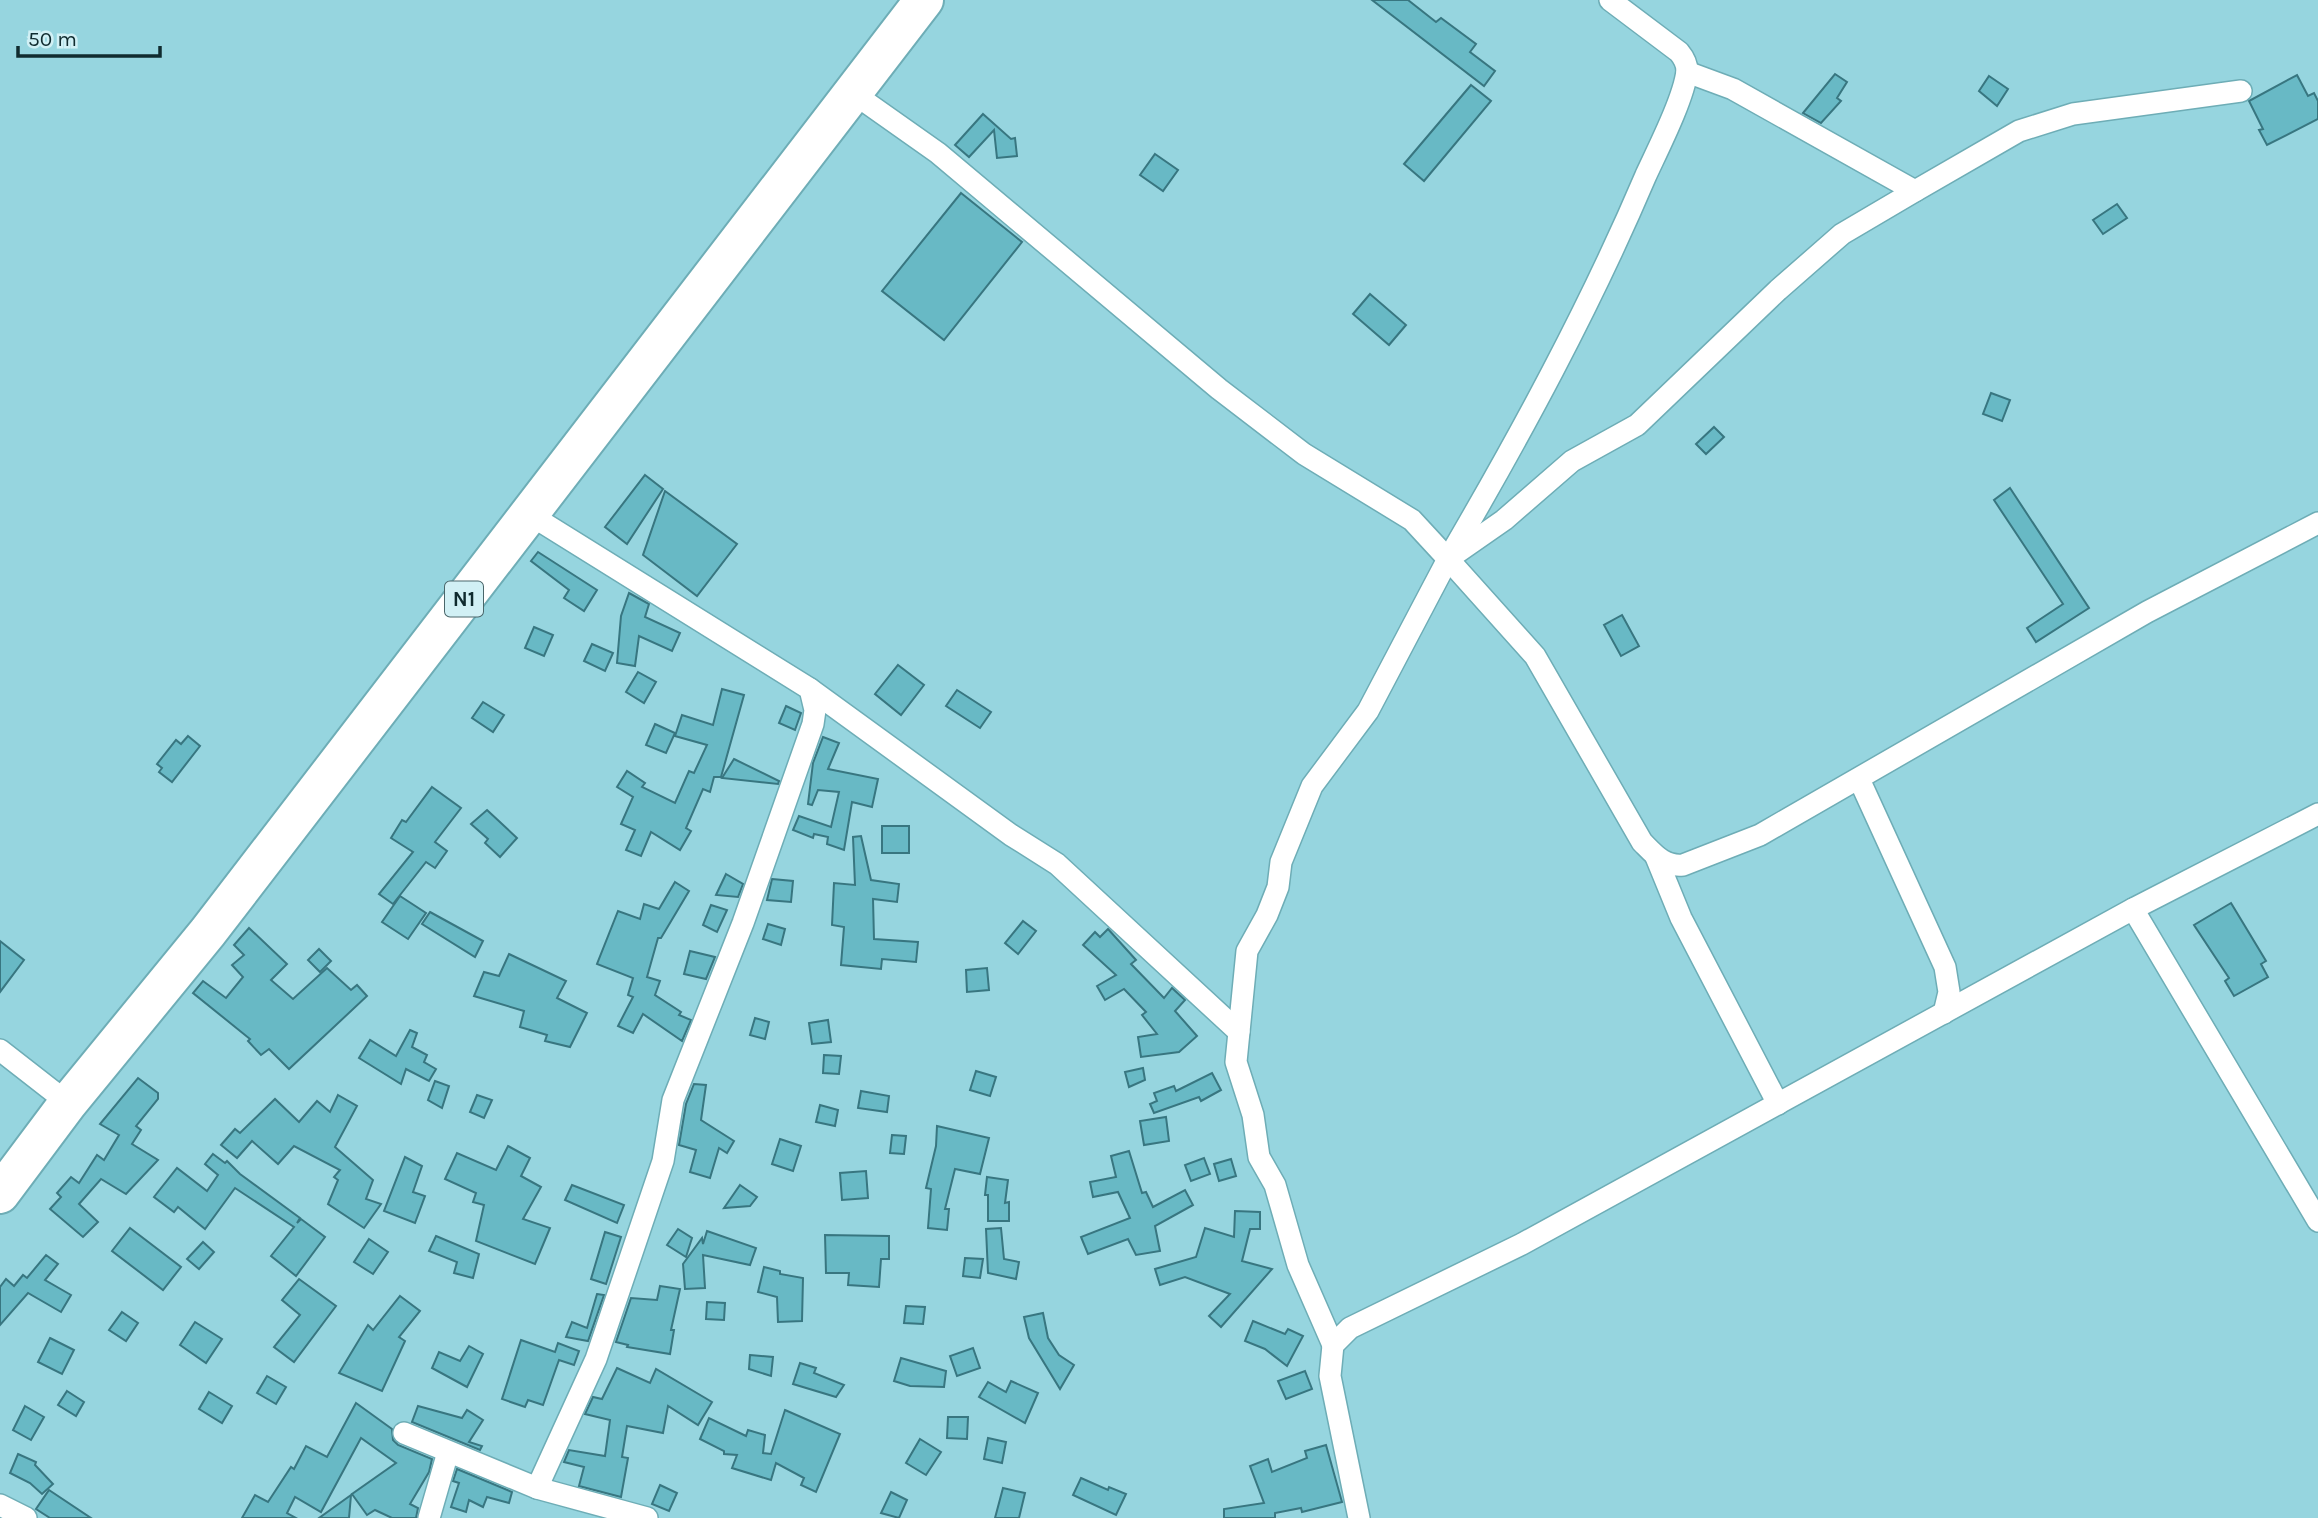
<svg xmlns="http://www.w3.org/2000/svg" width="2318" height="1518" viewBox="0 0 2318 1518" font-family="Karla,sans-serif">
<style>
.building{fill:#68b9c5;stroke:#387680;stroke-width:2}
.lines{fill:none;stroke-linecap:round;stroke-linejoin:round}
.street-casing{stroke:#6eadb6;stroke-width:24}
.highway-casing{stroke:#6eadb6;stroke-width:42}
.street{stroke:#fff;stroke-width:21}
.highway{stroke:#fff;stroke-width:38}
.labels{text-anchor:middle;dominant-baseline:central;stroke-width:5;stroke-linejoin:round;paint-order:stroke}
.shield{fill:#d1f0f5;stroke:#4a666a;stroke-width:2}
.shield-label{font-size:21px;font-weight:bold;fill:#102b2f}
</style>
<rect width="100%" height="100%" fill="#96d5df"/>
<g class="building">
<path d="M1372,0H1408L1436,22L1441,18L1476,44L1470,52L1495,71L1484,86Z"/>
<path d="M1835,74L1847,82L1837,98L1841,101L1821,123L1803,113Z"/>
<path d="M2297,75L2308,96L2314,93L2318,101V119L2267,145L2259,130L2263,129L2249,101Z"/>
<path d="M1989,76L2008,89L1997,106L1979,91Z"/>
<path d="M1471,85L1491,101L1424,181L1404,164Z"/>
<path d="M983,114L1011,139L1015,138L1017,156L997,158L994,130L969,157L955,145Z"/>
<path d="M1155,154L1178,170L1163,191L1140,175Z"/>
<path d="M961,193L1022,242L944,340L882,291Z"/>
<path d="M2117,204L2127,218L2103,234L2093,220Z"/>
<path d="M1370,294L1406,325L1389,345L1353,314Z"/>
<path d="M1991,393L2010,400L2002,421L1983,414Z"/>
<path d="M1714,427L1724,437L1706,454L1696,444Z"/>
<path d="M645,475L663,489L627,544L605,527Z"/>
<path d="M2010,488L2089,608L2036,642L2027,628L2063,604L1994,500Z"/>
<path d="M665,491L737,544L697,596L643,555Z"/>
<path d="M538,552L597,590L584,611L564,598L569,590L531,561Z"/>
<path d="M629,593L649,604L645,617L680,633L672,651L639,636L635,666L617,663L621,616Z"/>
<path d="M1622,615L1639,646L1621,656L1604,625Z"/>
<path d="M534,627L553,635L544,656L525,648Z"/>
<path d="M592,644L613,653L605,671L584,661Z"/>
<path d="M898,665L924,685L901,715L875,694Z"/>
<path d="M638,672L656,682L644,703L626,692Z"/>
<path d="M722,689L744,695L721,777H714L710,792L703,789L686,828L691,831L680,850L651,832L641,856L626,850L635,830L621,824L633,797L617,787L627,771L645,783L642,787L675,803L689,771L694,773L707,745L675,736L682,715L713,725Z"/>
<path d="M957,690L991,712L980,728L946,706Z"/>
<path d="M483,702L504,715L493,732L472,718Z"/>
<path d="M786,706L801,713L795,730L779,723Z"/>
<path d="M655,724L675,733L666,753L646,745Z"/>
<path d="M188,736L200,746L172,782L159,772L162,768L157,764L176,740L181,744Z"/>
<path d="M823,737L839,743L828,769L878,779L872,807L852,802L844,850L827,844L828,837L814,834L813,838L793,830L799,816L831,827L839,792L818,790L812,805L808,804L813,763Z"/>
<path d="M734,759L779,781L778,784L722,778Z"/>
<path d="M432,787L461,808L435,842L447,851L435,868L426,862L393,904L379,894L413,852L391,838L402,820L406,822Z"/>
<path d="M487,810L517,838L500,857L485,843L488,839L471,824Z"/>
<rect x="882" y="826" width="27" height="27"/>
<path d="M861,836L871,880L899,884L897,902L873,899L874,939L918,942L916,962L882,959L881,969L841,965L844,927L832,925L834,883L855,885L853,837Z"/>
<path d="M726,874L743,884L738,897L716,895Z"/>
<path d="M772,879L793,881L791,902L767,900Z"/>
<path d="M675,882L689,891L661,938H658L647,977L660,981L655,995L681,1012L679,1015L691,1020L682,1041L643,1014L633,1033L618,1026L633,997L628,995L633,978L597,964L618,911L640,919L644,904L659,909Z"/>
<path d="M400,896L426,913L408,939L382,922Z"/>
<path d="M2231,903L2266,961L2261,964L2268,977L2234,996L2225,981L2229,978L2194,925Z"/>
<path d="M711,905L727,910L717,932L703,925Z"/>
<path d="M430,912L483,941L475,957L422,924Z"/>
<path d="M1023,921L1036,931L1018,954L1005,943Z"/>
<path d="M768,924L785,929L781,945L763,939Z"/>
<path d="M249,928L287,964L271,980L293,999L327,968L351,990L357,985L367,996L289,1069L269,1049L261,1055L248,1041L250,1039L193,993L203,981L226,998L243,977L232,965L244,955L234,945Z"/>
<path d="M1108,929L1136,960L1131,964L1164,998L1172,988L1185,1000L1175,1011L1197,1036L1179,1052L1141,1057L1138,1037L1157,1034L1142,1015L1146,1012L1124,989L1105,1000L1097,986L1116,975L1083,945L1095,932L1100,937Z"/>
<path d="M0,941L24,960L0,992Z"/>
<path d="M319,949L331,961L320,972L308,960Z"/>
<path d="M690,951L715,957L706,979L684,974Z"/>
<path d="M509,954L566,981L557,998L587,1013L570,1047L545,1041L547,1035L520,1027L524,1011L474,996L484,972L499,976Z"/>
<path d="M987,968L989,990L967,992L966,970Z"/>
<path d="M755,1018L769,1022L765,1039L750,1035Z"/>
<path d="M828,1020L831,1042L812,1044L809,1023Z"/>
<path d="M410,1030L417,1033L412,1047L427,1055L424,1062L436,1069L429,1081L406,1069L401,1084L359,1058L370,1040L396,1056Z"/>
<path d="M824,1055L841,1056L839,1074L823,1073Z"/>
<path d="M1143,1068L1145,1080L1129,1087L1125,1072Z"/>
<path d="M976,1071L996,1077L990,1096L970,1090Z"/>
<path d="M1212,1073L1221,1090L1201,1101L1199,1097L1154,1113L1150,1104L1157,1101L1154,1093L1174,1086L1176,1091Z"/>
<path d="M138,1078L158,1093V1099L136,1126L141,1130L132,1144L158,1160L126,1194L101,1179L79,1204L98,1222L83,1237L50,1209L61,1197L57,1193L71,1177L79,1183L97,1155L104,1160L119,1135L100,1124Z"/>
<path d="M435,1081L449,1086L442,1108L428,1100Z"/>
<path d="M694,1084L706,1085L701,1120L734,1141L727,1153L719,1148L710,1178L690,1172L696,1150L679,1145L686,1104Z"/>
<path d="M861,1091L889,1096L887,1112L858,1108Z"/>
<path d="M338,1095L357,1106L335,1147L373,1180L366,1199L381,1204L364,1228L328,1204L338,1180L334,1177L340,1170L294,1146L278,1164L252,1141L237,1158L221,1145L235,1129L240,1133L275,1099L299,1122L317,1101L330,1112Z"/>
<path d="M477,1095L492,1100L484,1118L470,1112Z"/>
<path d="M820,1105L838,1110L835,1126L816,1122Z"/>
<path d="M1166,1117L1169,1141L1144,1145L1140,1121Z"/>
<path d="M937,1126L989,1138L980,1174L955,1169L945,1209H949L947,1230L928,1228L931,1189L926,1188L936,1146Z"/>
<path d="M892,1135L906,1136L904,1154L890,1153Z"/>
<path d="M780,1139L801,1146L793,1171L772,1164Z"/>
<path d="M508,1146L530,1158L521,1176L541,1187L523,1219L550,1228L535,1264L476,1241L484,1205L473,1202L476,1193L445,1179L457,1153L496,1170Z"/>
<path d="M1129,1151L1142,1193L1146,1192L1153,1207L1185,1190L1193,1205L1155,1226L1160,1251L1136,1255L1128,1239L1088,1254L1081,1237L1130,1218L1118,1192L1093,1197L1090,1182L1116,1177L1111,1156Z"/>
<path d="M213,1154L225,1163L227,1161L240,1174L300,1218L297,1223L301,1219L325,1237L296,1276L271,1256L294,1227L235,1188L205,1229L178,1207L174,1212L154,1197L177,1168L207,1191L218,1175L205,1164Z"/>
<path d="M405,1157L422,1166L413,1192L425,1196L415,1223L384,1211Z"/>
<path d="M1204,1158L1210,1174L1191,1181L1185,1165Z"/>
<path d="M1231,1159L1236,1176L1219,1181L1214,1164Z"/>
<path d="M866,1171L868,1198L842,1200L840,1173Z"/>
<path d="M987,1177L1008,1180L1005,1203L1009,1202V1221H988V1195H985Z"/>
<path d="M572,1185L624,1205L617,1223L565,1200Z"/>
<path d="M740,1185L757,1197L750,1206L724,1208Z"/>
<path d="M1235,1211L1260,1212V1229H1250L1242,1261L1272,1269L1221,1327L1209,1316L1230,1294L1185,1277L1160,1285L1155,1269L1196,1257L1205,1228L1234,1237Z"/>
<path d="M130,1228L181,1267L163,1290L112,1251Z"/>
<path d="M1001,1228L1004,1259L1019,1262L1016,1279L988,1273L986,1229Z"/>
<path d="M678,1229L692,1238L686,1257L667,1245Z"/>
<path d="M707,1231L756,1248L750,1265L703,1255L705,1288L685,1289L683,1264L702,1238L703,1244Z"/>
<path d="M605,1232L621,1237L606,1284L591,1279Z"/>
<path d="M825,1235L889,1236V1259H881L879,1287L848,1285L849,1273H826Z"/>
<path d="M436,1236L479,1254L473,1278L454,1273L457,1262L429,1251Z"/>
<path d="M369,1239L388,1252L373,1274L354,1262Z"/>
<path d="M203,1242L214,1252L199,1269L187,1259Z"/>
<path d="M46,1255L58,1264L45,1280L71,1295L61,1312L28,1293L0,1325V1287L6,1279L14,1286L23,1275L27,1278Z"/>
<path d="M965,1258L983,1259L980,1278L963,1276Z"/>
<path d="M764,1267L780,1271V1274L803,1278L802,1321L778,1322L777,1297L758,1292Z"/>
<path d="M299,1279L336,1306L294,1362L274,1347L300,1315L282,1300Z"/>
<path d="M660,1286L680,1289L671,1330H674L670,1354L627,1347L628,1345L616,1342L631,1298L657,1300Z"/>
<path d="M597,1294L604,1295L588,1341L566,1337L572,1322L587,1328Z"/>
<path d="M400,1296L420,1311L399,1337L405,1341L382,1391L339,1373L368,1325L373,1330Z"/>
<path d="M707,1302L725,1303L724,1320L706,1319Z"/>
<path d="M906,1306L925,1307L923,1324L904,1323Z"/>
<path d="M122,1312L138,1323L126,1341L109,1330Z"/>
<path d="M1043,1313L1048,1338L1059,1355L1074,1365L1060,1389L1029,1338L1024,1317Z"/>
<path d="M1253,1321L1285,1334L1288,1329L1303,1336L1287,1366L1265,1349L1245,1341Z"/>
<path d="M195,1322L222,1339L206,1363L180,1345Z"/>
<path d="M50,1338L74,1350L62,1374L38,1362Z"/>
<path d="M521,1340L555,1352L558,1343L579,1351L574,1365L559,1360L543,1405L528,1400L525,1407L502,1399Z"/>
<path d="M469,1346L483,1354L467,1387L432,1368L439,1352L460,1361Z"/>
<path d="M973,1348L980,1368L957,1376L950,1356Z"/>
<path d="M750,1355L773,1357L771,1376L749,1369Z"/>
<path d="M901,1358L946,1371L944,1387L910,1386L894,1381Z"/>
<path d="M800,1363L816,1368L814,1373L844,1385L836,1397L793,1384Z"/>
<path d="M617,1368L650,1383L656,1369L712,1402L698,1425L668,1406L663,1433L627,1426L622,1457L628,1458L621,1497L579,1486L584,1467L564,1462L569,1450L605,1456L610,1420L585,1414L593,1397L602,1399Z"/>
<path d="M1305,1371L1312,1389L1286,1399L1278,1381Z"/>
<path d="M267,1376L286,1387L276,1404L257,1393Z"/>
<path d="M1011,1381L1038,1393L1025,1423L979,1397L988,1382L1006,1392Z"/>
<path d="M67,1391L84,1402L76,1416L58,1405Z"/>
<path d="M209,1392L232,1406L222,1423L199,1409Z"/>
<path d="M356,1403L392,1429L393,1440L398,1445L432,1459L429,1472L410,1504L418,1508L416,1518H392L375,1510L367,1515L352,1494L396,1463L361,1438L321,1512L295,1497L287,1513L296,1518H242L255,1495L268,1502L291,1467L294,1469L306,1446L327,1457Z"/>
<path d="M25,1406L44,1417L31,1440L13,1430Z"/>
<path d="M418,1406L462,1418L467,1410L483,1420L469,1442L482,1446L480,1450L412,1422Z"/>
<path d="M785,1410L840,1434L816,1492L801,1485L804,1478L776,1463L771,1480L732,1468L737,1455L724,1454V1451L700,1439L709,1418L746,1436L748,1430L765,1435L763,1453L771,1454Z"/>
<path d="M948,1417H968L967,1439L947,1438Z"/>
<path d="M988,1438L1006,1442L1002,1463L984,1459Z"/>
<path d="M920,1439L941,1452L926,1475L906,1463Z"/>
<path d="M1326,1445L1342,1502L1302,1512L1301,1508L1275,1513V1518H1224V1509L1264,1503L1250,1466L1268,1459L1272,1472L1307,1458L1305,1451Z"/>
<path d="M18,1454L36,1462L35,1465L53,1484L42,1494L30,1483L10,1473Z"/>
<path d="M457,1469L512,1492L509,1503L487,1497L483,1507L469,1500L466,1512L451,1507L459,1483L453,1481Z"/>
<path d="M1081,1478L1108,1490L1109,1487L1126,1494L1116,1515L1073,1495Z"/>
<path d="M660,1485L677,1493L669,1511L652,1504Z"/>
<path d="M1003,1488L1025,1493L1019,1518H995Z"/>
<path d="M49,1490L91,1518H50L36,1509Z"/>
<path d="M891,1492L907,1500L899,1518L881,1513Z"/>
<path d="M351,1495L349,1518H319Z"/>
</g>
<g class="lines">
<g class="street-casing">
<g id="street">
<path d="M1687,72L1733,89L1915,191"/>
<path d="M853,93L938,153L1219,389L1304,454L1412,520L1448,559C1521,434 1589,309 1646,175C1658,149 1684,98 1687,71C1687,63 1684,58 1679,52L1610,0"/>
<path d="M529,514L810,689L815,710L813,724L743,923L673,1100L663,1161L596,1359L537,1488"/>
<path d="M1448,559L1535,656L1642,842C1654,854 1664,867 1683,865L1760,835L2147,612L2318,523"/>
<path d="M810,689L1011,835L1057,864L1239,1032"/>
<path d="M1859,779L1945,967L1949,992L1944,1013"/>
<path d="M1656,857L1681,918L1778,1104"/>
<path d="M2133,909L2318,1221"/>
<path d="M0,1050L68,1103"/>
<path d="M1333,1345L1298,1265L1275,1185L1259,1157L1253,1115L1236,1062L1247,951L1267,915L1278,887L1281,862L1312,786L1368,711L1448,559L1504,520L1572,461L1637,425L1778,290L1842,234L1915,191L2019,131L2073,114L2241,91"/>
<path d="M404,1433L537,1488L647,1518"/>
<path d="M0,1505L26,1518"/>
<path d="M429,1518L448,1452"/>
<path d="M1359,1518L1330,1376L1333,1345L1350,1328L1522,1244L2133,909L2318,814"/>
</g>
</g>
<g class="highway-casing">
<path id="highway" d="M0,1194L68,1103L208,932L924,0"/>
</g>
<use href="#street" class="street"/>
<use href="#highway" class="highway"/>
</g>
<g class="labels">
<rect class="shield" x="445" y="581.5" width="38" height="35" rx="5"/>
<g class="shield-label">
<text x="464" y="599">N1</text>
</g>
</g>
<path d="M18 46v10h142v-10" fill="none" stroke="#102b2f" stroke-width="3.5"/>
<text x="28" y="46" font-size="21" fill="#102b2f" stroke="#d1f0f5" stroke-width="5" paint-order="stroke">50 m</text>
</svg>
